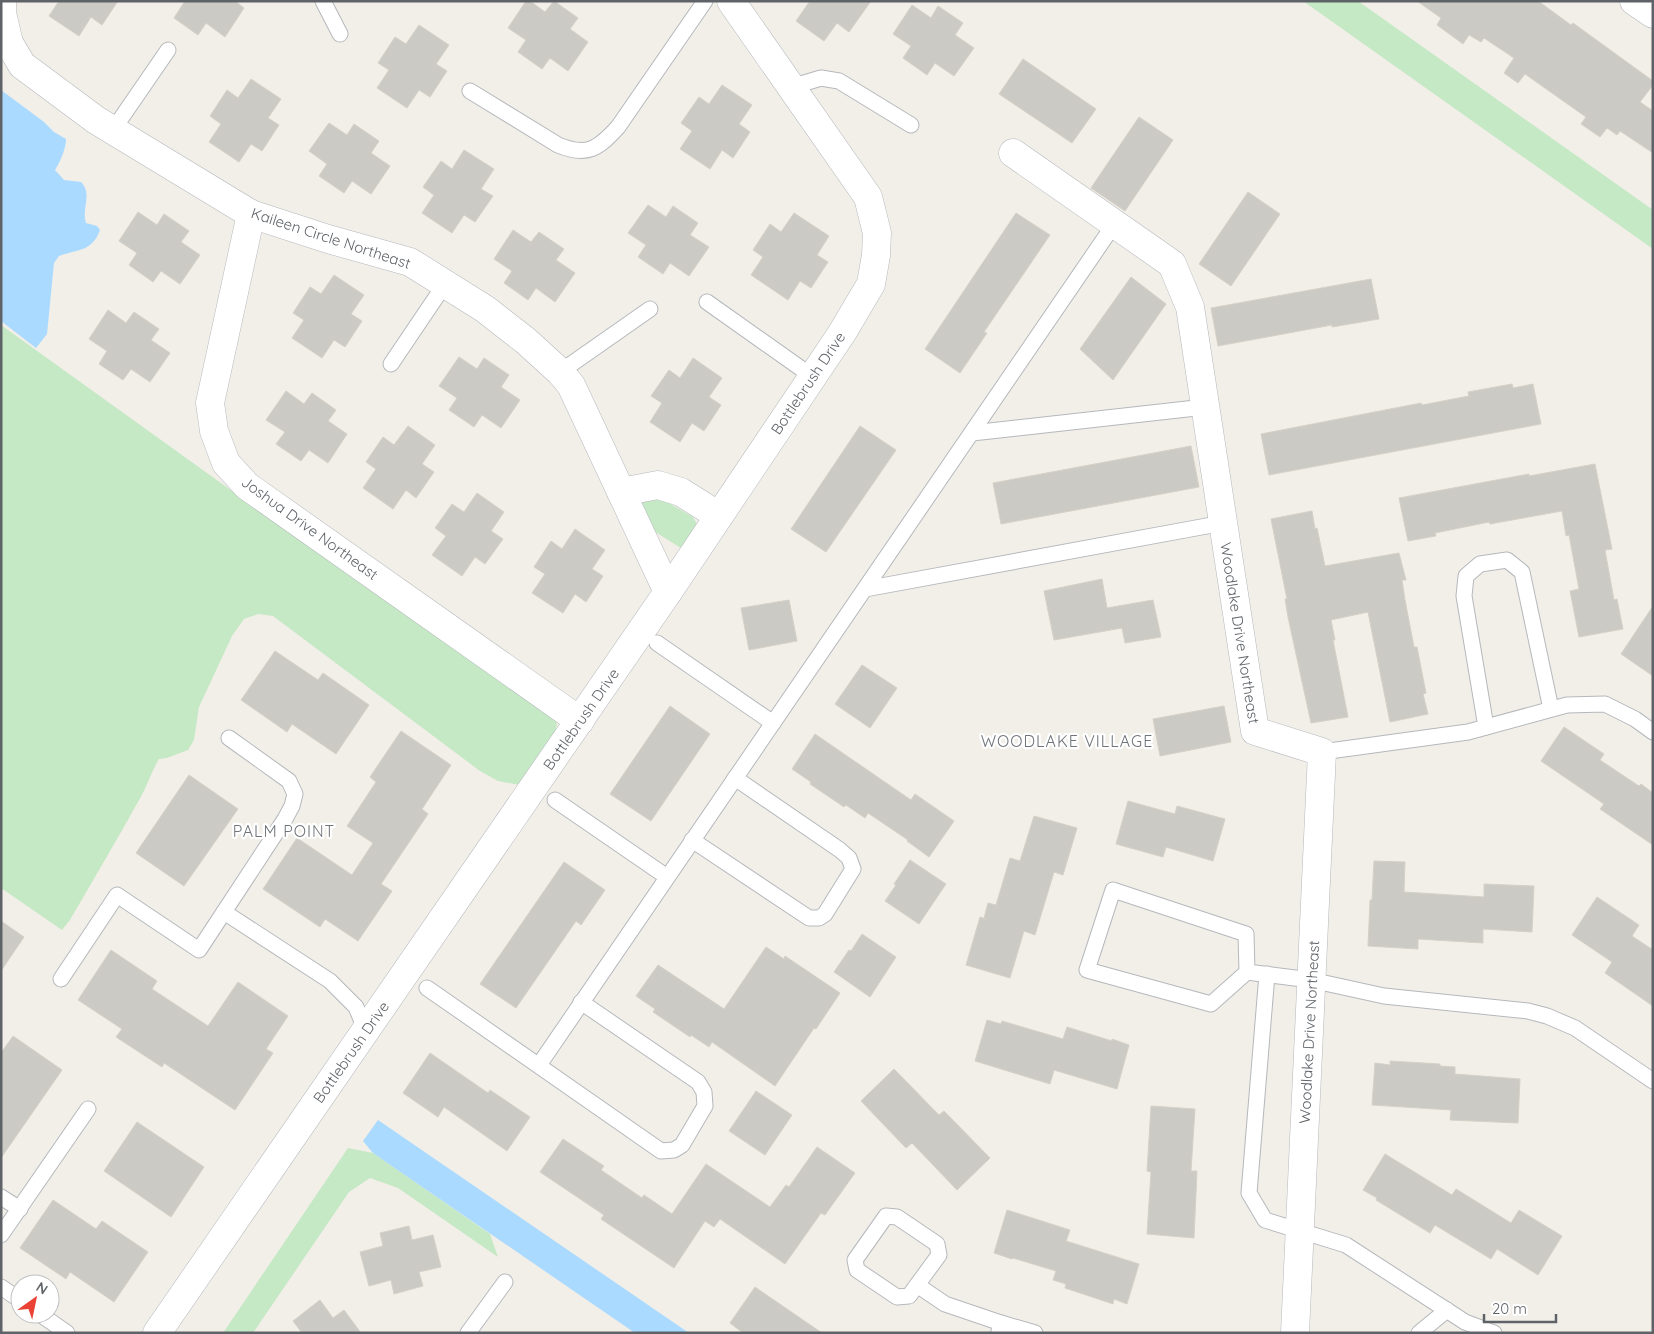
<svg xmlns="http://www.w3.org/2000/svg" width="1654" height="1334" viewBox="0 0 1654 1334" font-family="Quicksand,sans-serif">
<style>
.green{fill:#c5e8c5}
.water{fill:#aadaff}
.building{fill:#cccac5;stroke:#d6d1c6}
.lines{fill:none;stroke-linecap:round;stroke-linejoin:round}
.lane-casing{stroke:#b5b8bc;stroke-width:17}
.street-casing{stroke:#b5b8bc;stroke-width:29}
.lane{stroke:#fff;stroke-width:15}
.street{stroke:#fff;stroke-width:28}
.labels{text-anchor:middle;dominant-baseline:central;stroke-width:4.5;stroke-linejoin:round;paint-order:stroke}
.street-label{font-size:15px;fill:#5f6368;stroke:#fff}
.neighbourhood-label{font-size:16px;letter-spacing:1px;fill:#70757a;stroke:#fff}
</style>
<rect width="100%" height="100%" fill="#f1efe8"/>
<g class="green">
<path d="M1303,1H1358L1653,210V249Z"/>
<path d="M1,325L332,563L546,711L557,721L556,730L542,749L520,785L498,781L480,771L273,616L258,614L244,619L232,636L199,707L194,740L188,750L167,758L159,759C151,772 147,787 139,800C117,840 93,880 70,920L62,930L1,888Z"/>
<path d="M653,496L667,502L693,517L699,528L684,550L646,526L639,511L643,497Z"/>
<path d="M348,1148L373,1153L490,1234L498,1257L398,1188L370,1178L349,1192L253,1333H223Z"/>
</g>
<g class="water">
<path d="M1,90L44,122L54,132L66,139C66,149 60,162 55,170L64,180L81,182C93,195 81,208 86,223L97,226L100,230C92,252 78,249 59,256L54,263L47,334L36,348L1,321Z"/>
<path d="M378,1120L689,1333H635L396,1169L373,1153L363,1141Z"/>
</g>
<g class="building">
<path d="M59,1H118L102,25L91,17L79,36L49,16Z"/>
<path d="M185,1H235L244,8L225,37L206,23L198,35L174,18Z"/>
<path d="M526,1H530L545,12L554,1L578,18L570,29L588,42L568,71L550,58L542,69L518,52L526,40L508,28Z"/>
<path d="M810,1H871L849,32L837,23L824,41L796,21Z"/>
<path d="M1417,1H1538L1571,25L1573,23L1653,81V85L1640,102L1653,111V153L1620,131L1617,135L1607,128L1600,137L1581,124L1586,117L1525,74L1518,83L1504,73L1514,58L1484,38L1481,42L1469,35L1463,44L1437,25L1441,18Z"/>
<path d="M912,5L931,18L938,6L963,23L955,35L974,48L954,76L935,63L927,75L903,58L911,46L893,34Z"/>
<path d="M419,25L449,45L436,64L447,71L430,97L419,90L407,108L377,88L389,70L378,63L395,37L406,44Z"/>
<path d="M1023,59L1096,109L1072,143L999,94Z"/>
<path d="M251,79L281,99L268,118L279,125L262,151L251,144L239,162L209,142L221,124L210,116L227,90L238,98Z"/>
<path d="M722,85L752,105L739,124L750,132L733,158L722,150L710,169L680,149L692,131L681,123L699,97L709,104Z"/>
<path d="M1139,117L1173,140L1125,211L1091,188Z"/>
<path d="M329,123L347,135L354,124L379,141L371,153L390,166L371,194L352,181L344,193L319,176L327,164L309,151Z"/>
<path d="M464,150L494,169L481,189L493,196L475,222L464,215L452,233L422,213L434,195L423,187L441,161L452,169Z"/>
<path d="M1248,192L1280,214L1231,286L1199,264Z"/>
<path d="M648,205L666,217L673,206L698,223L690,235L709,247L689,276L670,263L663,274L638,257L646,245L628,233Z"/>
<path d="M138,212L157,225L164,214L189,231L181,242L200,255L180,284L161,271L153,282L129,265L137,253L119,241Z"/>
<path d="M794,213L829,236L817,255L828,262L811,288L800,281L788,300L751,275L763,257L753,250L770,224L781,232Z"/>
<path d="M1016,213L1050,235L984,332L987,333L960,373L925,349Z"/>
<path d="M513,230L531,242L539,232L564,249L556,260L575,273L555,302L536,288L528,300L504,283L512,271L494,259Z"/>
<path d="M334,275L364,295L351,314L362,321L345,347L334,340L322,358L292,338L304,320L293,313L310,287L321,294Z"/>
<path d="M1131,277L1166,304L1113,380L1080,349Z"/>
<path d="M1371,279L1379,319L1332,327V325L1218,346L1211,308Z"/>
<path d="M108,310L126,323L134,312L159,329L151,340L170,353L150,382L131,369L123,380L99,364L107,351L89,339Z"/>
<path d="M459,357L477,369L484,358L509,375L501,387L520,400L501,428L482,415L474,427L449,410L457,398L439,386Z"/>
<path d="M693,358L722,378L709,397L721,405L704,431L692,423L680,442L650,422L662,403L651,396L669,370L680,378Z"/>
<path d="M1512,384L1513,388L1533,384L1541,424L1269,475L1261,434L1421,403L1422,405L1469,396L1468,392Z"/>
<path d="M286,391L304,404L312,393L336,410L328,421L347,434L328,463L309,450L301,461L276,444L285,432L266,420Z"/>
<path d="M408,426L435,445L422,464L434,472L416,498L406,490L393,509L363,488L376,469L366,462L383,437L394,445Z"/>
<path d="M860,426L896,450L826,552L791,529Z"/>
<path d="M1191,446L1199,487L1001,524L993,483Z"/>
<path d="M1595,464L1612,549L1605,550L1614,600L1617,599L1623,629L1579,637L1570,591L1579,589L1569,535L1566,536L1562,511L1490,524L1489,522L1435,533L1436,536L1408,541L1399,498L1529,474V476Z"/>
<path d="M477,493L504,512L491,531L503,539L485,564L475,557L462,576L432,555L446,536L435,528L452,504L464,512Z"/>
<path d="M1312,511L1315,529L1317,528L1325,566L1399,553L1406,580H1402L1405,600L1414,647H1417L1426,693L1423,694L1428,714L1390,722L1368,612L1331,620L1335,640H1333L1348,717L1311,723L1288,617L1285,599H1287L1271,519Z"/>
<path d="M575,529L605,550L592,569L603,576L586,602L575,594L563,613L532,593L545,574L534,567L551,541L562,549Z"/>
<path d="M1102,579L1107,608L1153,600L1161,637L1125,643L1122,628L1054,640L1044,591Z"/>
<path d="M789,600L797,641L749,650L741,608Z"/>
<path d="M1653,606V676L1621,654Z"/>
<path d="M275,651L318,680L323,673L369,705L336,754L292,724L287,732L241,700Z"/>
<path d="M862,665L897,688L870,728L835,704Z"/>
<path d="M670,706L710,734L651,821L610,794Z"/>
<path d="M1224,706L1231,742L1160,756L1153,719Z"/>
<path d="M1564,727L1604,754L1600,760L1639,786L1641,784L1653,793V845L1600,809L1604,804L1541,761Z"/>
<path d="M401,731L451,765L422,809L428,814L381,884L392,891L358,941L325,919L320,927L263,889L297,838L352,875L373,843L347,826L376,782L370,777Z"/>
<path d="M815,734L911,800L915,794L954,821L929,857L907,841L908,840L868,813L865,818L846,805L844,807L810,784L811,782L792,769Z"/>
<path d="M189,775L238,809L184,886L136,853Z"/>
<path d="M1128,801L1175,814L1177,806L1225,819L1213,861L1166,847L1163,857L1116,844Z"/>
<path d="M1034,816L1077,828L1063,875L1054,872L1035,935L1024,931L1010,978L966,965L980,917L986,919L984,918L988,903L996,905L1010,858L1020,861Z"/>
<path d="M910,860L946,884L919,924L885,901L896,885L894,884Z"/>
<path d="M1374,861L1405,862L1404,892L1484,897V884L1534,886L1532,932L1483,929V943L1418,939V949L1368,946L1370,900H1372Z"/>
<path d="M564,862L605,890L581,925L576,921L516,1008L480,984Z"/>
<path d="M1597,897L1639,925L1632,936L1653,950V1006L1605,973L1612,962L1572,935Z"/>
<path d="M1,921L24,937L1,971Z"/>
<path d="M862,934L896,957L870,997L834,972L849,950L851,951Z"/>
<path d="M766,947L784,959L785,956L840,993L816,1029L814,1028L775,1086L712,1042L709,1047L691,1035L690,1037L653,1012L655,1009L636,996L658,965L724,1009Z"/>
<path d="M111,950L157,981L152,989L208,1026L238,982L288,1016L266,1049L273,1053L235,1110L164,1063L162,1067L116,1037L122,1029L78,1000Z"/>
<path d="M987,1020L1001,1024L1002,1021L1063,1039L1067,1027L1112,1041V1039L1129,1045L1117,1089L1054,1070L1050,1084L975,1061Z"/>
<path d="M13,1036L62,1070L1,1158V1053Z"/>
<path d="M430,1053L488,1093L490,1090L530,1117L507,1151L444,1107L438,1117L403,1093Z"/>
<path d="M1390,1061L1440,1064V1066L1455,1067V1074L1520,1079L1518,1123L1450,1120L1451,1110L1372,1105L1375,1063L1390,1065Z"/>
<path d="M894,1069L939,1115L944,1111L990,1158L957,1190L912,1143L906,1148L861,1101Z"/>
<path d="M756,1091L792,1115L765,1155L729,1131Z"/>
<path d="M1151,1106L1195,1109L1191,1171H1197L1194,1238L1147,1234L1151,1172L1147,1171Z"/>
<path d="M137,1122L204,1167L171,1217L104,1171Z"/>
<path d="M563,1139L604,1166L601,1170L642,1198L644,1195L672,1214L706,1164L770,1207L786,1185L789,1187L817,1147L855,1173L825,1215L821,1213L785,1264L720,1219L714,1227L705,1221L674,1268L601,1219L604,1215L540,1172Z"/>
<path d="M1385,1154L1452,1195L1456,1189L1511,1223L1519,1210L1562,1236L1538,1275L1497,1249L1491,1259L1435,1225L1430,1233L1376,1200L1377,1198L1363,1190Z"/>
<path d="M53,1200L96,1229L102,1221L148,1252L114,1302L70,1272L66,1279L20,1248Z"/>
<path d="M1007,1210L1070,1230L1066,1241L1139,1264L1127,1304L1114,1299L1113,1304L1065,1288L1066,1284L1053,1280L1056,1271L1013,1258L1012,1259L994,1253Z"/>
<path d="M409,1226L412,1240L433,1235L441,1267L419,1272L423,1286L394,1294L391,1280L369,1286L360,1252L383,1246L380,1233Z"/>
<path d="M755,1287L771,1298L822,1333H743L730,1323Z"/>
<path d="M320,1300L333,1318L344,1310L361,1333H302L293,1321Z"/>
</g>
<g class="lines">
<g class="lane-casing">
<g id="lane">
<path d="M323,1L340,34"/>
<path d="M791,87L821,78L839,81L911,125"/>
<path d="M470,91L558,145C587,157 598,149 618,127L705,1"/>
<path d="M113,130L168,50"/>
<path d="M707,302L813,377"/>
<path d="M391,364L445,284"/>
<path d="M560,372L650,309"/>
<path d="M972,433L1205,407"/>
<path d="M865,589L1223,523"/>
<path d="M657,643L773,723"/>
<path d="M1486,727L1464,596L1466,576L1480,564L1507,560L1522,572L1551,709"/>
<path d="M1322,752L1468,732L1567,705L1605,704L1635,719L1653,732"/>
<path d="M555,800L667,877"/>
<path d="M692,840L809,918H819L825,914L853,869L849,858L840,850L735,778"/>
<path d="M224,912L330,981L356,1007L366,1031"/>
<path d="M1247,972L1211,1004L1087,970L1113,890L1246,934L1247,972L1311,980L1384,996L1528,1011L1547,1016L1575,1028L1653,1081"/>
<path d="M1267,974L1249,1193L1265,1220L1346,1245L1465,1322L1494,1333"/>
<path d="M61,979L117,895L199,950L285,819L292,806L295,794L289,781L229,738"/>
<path d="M427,988L661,1151L674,1150L682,1145L705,1106L704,1092L698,1082L581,1002"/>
<path d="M539,1065L1115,223"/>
<path d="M1,1197L20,1209"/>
<path d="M1,1235L88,1109"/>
<path d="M917,1285L909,1296L897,1297L857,1270L855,1260L886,1216L897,1217L937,1244L939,1255L917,1285L945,1304L1001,1323"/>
<path d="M1,1287L20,1300"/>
<path d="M40,1314L67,1333"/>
<path d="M999,1331L1001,1323L1035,1333"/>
<path d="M468,1333L505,1282"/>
<path d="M1419,1333L1447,1310"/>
</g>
</g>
<g class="street-casing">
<g id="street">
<path d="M2,1V13L9,43L22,65L96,120L251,214L328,239L410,262L485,309L526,341L560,372L571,385L668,592"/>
<path d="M1634,1L1653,14"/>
<path d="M1013,153L1172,264L1190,307L1255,731L1322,752L1295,1333"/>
<path d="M251,214L210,403L214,431L226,463L247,486L580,721"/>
<path d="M621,492L658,485L681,492L719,516"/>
<path d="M157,1333L668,592L842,333L871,284L876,255L877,233L868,197L731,1"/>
</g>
</g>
<use href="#lane" class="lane"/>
<use href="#street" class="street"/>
</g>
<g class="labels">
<g class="street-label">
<text transform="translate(331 238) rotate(18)">Kaileen Circle Northeast</text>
<text transform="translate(808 383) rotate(-56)">Bottlebrush Drive</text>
<text transform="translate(310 528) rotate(36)">Joshua Drive Northeast</text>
<text transform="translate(1240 633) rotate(81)">Woodlake Drive Northeast</text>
<text transform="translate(581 719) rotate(-55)">Bottlebrush Drive</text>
<text transform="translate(1309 1032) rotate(-87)">Woodlake Drive Northeast</text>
<text transform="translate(351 1052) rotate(-55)">Bottlebrush Drive</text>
</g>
<g class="neighbourhood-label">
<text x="1067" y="741">WOODLAKE VILLAGE</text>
<text x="284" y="831">PALM POINT</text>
</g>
</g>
<rect width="1654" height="1334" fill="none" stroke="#5f6368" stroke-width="5"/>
<g transform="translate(35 1299) rotate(33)"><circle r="24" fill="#ffffff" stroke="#bfc1c3"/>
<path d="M0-4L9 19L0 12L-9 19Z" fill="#ea4335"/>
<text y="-8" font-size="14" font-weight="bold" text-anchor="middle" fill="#5f6368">N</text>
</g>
<path d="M1484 1314v8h72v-8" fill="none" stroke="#5f6368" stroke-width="2.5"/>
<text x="1492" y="1314" font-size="15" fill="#5f6368" stroke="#ffffff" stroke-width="4" paint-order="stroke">20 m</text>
</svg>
